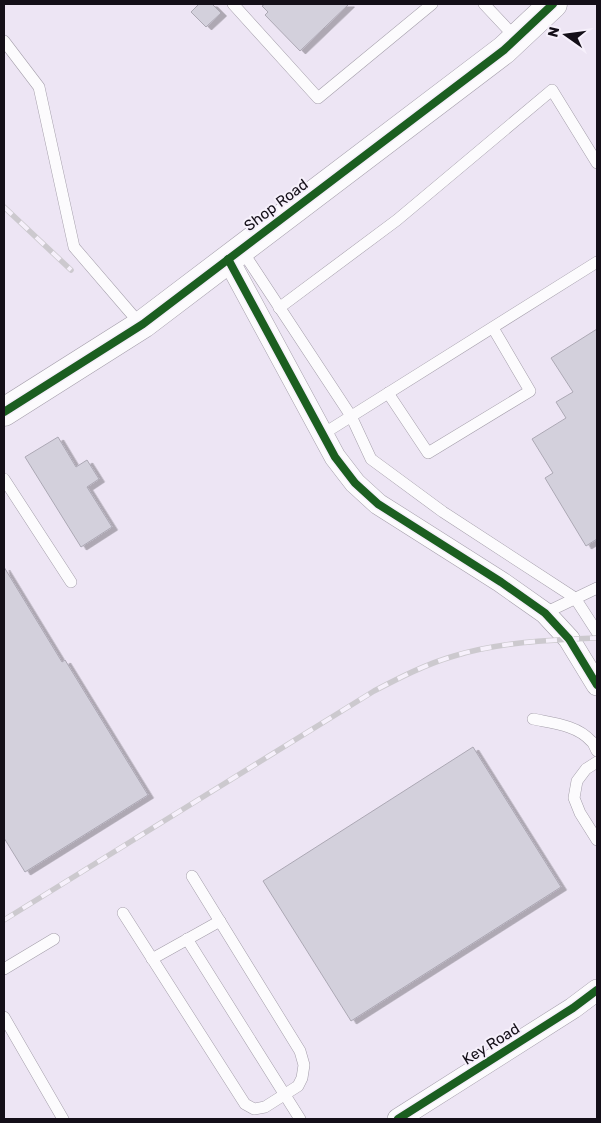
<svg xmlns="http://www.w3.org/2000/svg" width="601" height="1123" viewBox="0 0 601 1123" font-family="Rubik,sans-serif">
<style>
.building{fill:#d3d0dc;stroke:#aca8b4;filter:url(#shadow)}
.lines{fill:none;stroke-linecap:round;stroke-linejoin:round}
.lane-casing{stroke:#a49eaa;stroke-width:12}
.street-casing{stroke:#a49eaa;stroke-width:22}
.secondary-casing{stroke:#a49eaa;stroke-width:29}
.lane{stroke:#fcfbfd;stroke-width:11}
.street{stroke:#fcfbfd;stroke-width:21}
.secondary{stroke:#fcfbfd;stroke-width:28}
.rail-casing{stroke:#ccc9ce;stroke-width:5.5}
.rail{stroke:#f6f0fb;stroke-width:4;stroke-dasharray:11;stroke-linecap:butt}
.cycleway-casing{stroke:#f6f0fb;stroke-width:11}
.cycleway{stroke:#1b5e20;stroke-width:8}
.labels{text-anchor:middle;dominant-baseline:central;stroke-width:4;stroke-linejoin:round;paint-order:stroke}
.street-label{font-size:15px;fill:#140f18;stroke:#f6f0fb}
</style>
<defs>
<filter id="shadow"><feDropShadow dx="5.5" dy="3" stdDeviation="0" flood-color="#0004"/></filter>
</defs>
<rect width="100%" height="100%" fill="#ede5f4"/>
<g class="building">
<path d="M199,4H212L221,13L206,27L191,12Z"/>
<path d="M265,4H349L300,51L265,15L268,12L262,6Z"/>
<path d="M597,329V539L586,546L545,478L553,473L532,439L566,418L556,402L573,392L551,358Z"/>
<path d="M58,437L76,467L87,460L99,479L87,487L112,527L81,547L25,457Z"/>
<path d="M4,567L62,662L65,660L148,795L25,872L4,838Z"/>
<path d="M473,747L561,887L351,1021L263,881Z"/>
</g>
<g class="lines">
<g class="lane-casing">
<g id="lane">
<path d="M233,4L318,98L432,4"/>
<path d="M484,4L516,38"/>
<path d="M4,41L39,87L74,247L141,325"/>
<path d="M241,249L351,416L371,459L443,512L575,598L597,632"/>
<path d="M279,308L397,220L552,90L597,163"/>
<path d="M388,393L428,453L530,391L493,328"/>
<path d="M323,434L597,262"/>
<path d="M4,479L71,582"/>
<path d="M545,613L597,588"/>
<path d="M533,719C552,723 577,725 591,741C594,743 595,748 597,751"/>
<path d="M597,762L586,769L577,781L574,798L580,813L597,840"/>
<path d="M123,913L245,1104L254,1109L265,1107L298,1086L302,1078L304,1065L300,1051L192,876"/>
<path d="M187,939L300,1119"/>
<path d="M152,959L220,921"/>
<path d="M4,969L54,939"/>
<path d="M4,1017L63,1119"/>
</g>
</g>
<g class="street-casing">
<g id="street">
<path d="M228,259L335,457L355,483L378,504L501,582L545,613L569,639L597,685"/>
<path d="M398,1119L573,1008L597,990"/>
</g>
</g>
<g class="secondary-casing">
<path id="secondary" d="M4,412L143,324L504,50L553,4"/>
</g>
<use href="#lane" class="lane"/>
<use href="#street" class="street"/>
<use href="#secondary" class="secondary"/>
<g class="rail-casing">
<g id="rail">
<path d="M4,207L71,270"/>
<path d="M4,920L374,691C399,678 426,664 454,656C500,642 550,640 597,638"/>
</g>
</g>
<use href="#rail" class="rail"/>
<g class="cycleway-casing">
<g id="cycleway">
<path d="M228,259L335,457L355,483L378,504L501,582L545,613L569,639L597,685"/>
<path d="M4,412L143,324L504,50L553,4"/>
<path d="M398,1119L573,1008L597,990"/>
</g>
</g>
<use href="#cycleway" class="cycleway"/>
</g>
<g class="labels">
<g class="street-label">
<text transform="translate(276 205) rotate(-37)">Shop Road</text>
<text transform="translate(491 1044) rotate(-32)">Key Road</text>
</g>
</g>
<rect width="601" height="1123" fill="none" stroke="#140f18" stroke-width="10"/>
<g transform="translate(566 35) rotate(284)" stroke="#f6f0fb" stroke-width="4" paint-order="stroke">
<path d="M0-4L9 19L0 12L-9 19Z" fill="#140f18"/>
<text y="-8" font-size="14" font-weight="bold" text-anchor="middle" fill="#140f18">N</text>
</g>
</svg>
